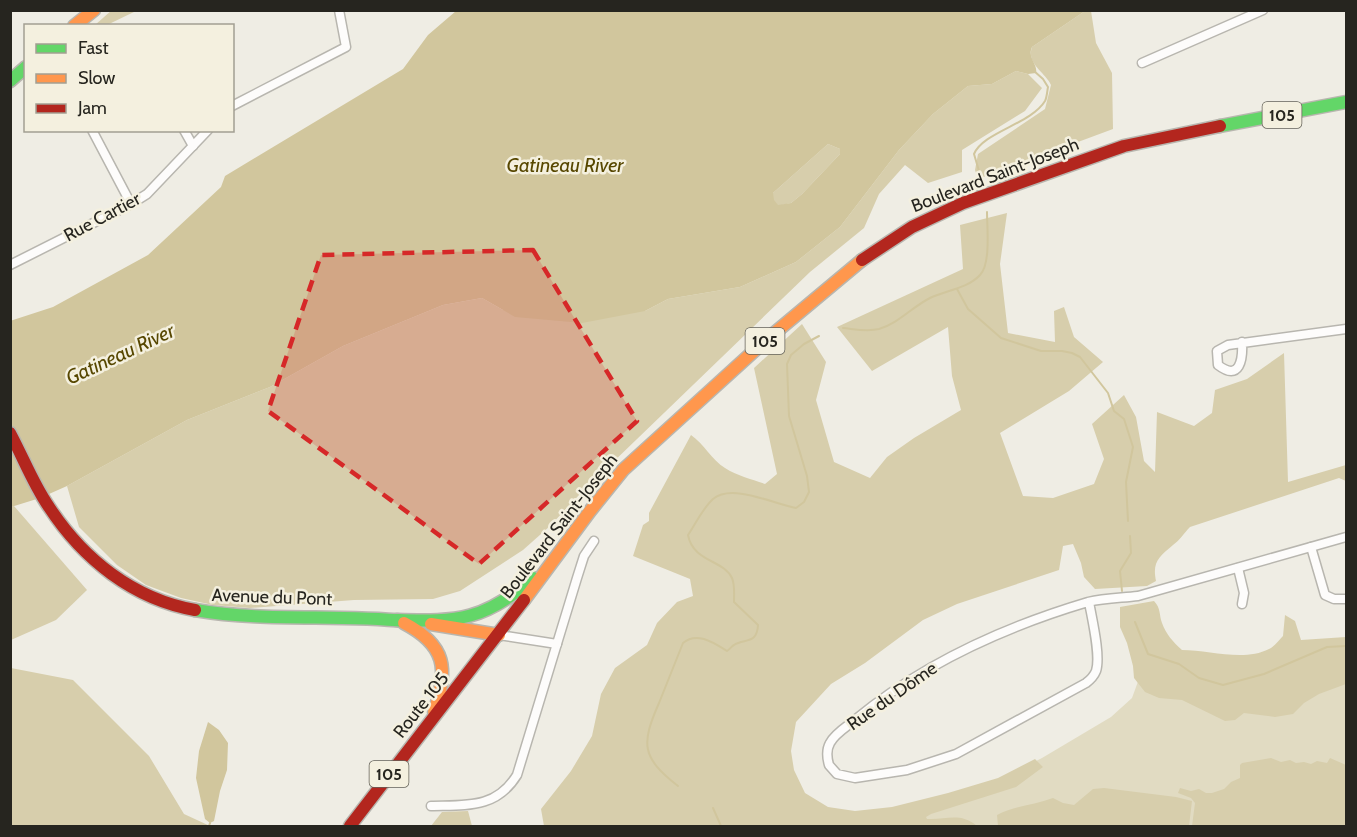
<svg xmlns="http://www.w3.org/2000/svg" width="1357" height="837" viewBox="0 0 1357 837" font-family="Cabin,sans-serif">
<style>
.green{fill:#e1dbc2}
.forest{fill:#d7ceac}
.water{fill:#d1c69d;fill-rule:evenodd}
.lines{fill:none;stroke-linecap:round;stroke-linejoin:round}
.stream{stroke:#d1c69d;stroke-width:2}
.street-casing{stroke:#b8b6af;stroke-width:11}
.fast-casing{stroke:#b8b6af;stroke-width:15}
.slow-casing{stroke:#b8b6af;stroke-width:15}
.jam-casing{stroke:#b8b6af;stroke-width:15}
.street{stroke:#fdfcfb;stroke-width:8}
.fast{stroke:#63d668;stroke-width:12}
.slow{stroke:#ff974d;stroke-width:12}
.jam{stroke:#b3261e;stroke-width:12}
.marked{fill:#d62828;fill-opacity:0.2;stroke:#d62828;stroke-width:4.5;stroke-dasharray:12 8;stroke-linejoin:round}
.labels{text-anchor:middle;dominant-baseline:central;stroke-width:5;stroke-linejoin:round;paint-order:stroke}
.shield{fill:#f4f0df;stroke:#646259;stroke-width:1.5}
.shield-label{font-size:16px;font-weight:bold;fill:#26251f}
.street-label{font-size:18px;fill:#26251f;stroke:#f4f0df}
.water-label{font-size:20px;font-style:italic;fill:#574700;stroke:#f4f0df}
</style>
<rect width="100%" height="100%" fill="#efede4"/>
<path class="green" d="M1346,646V826H890L1004,777L1042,758L1111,717L1132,698L1148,654L1179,664Z"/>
<g class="forest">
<path d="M112,10H136V11L107,25H95Z"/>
<path d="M1085,11H1091L1096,43L1112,73L1113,129L978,179L975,170L978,154L1045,109L1051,85C1045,72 1026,64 1032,47Z"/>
<path d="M1016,71L1028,74L1042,88L1025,111L962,150V172L928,183L905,165L879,194L864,228L810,272L580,494L550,526L523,550L460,591L433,599L354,600L250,608L213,605L181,598L146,585L117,565L79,527L67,486L187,420L270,387L343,346L443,305L482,298L503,310L645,311L668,299L740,287L796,262L840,227L899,150L933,114L968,86L992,84Z"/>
<path d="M828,144L840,149V154L802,194L791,203L778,206L773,200V193Z"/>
<path d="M1007,213L1000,264L1008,333L1055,342L1054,311L1064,307L1074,337L1103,362L1069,391L1000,433L1023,496L1053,498L1094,484L1104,459L1092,424L1124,395L1136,417L1144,461L1155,472L1157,412L1194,426L1212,413L1215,390L1247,379L1284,353L1288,482L1346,465V481L1339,478L1190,527C1184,533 1180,540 1173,545C1159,557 1152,562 1156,581L1147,586L1095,589L1084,577L1081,563L1073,544L1063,546L1059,570L957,604L923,620L865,663L831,684L796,722L791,751L794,770L805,793L828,807L855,811L892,807L948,793L998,778L1035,759L1043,767L1016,787L931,814L926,817L927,819C947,820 960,812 977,826H544L541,809L571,771L592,736L601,694L615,668L647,645L657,623L677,602L693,596L690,579L633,556L643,525L649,521V513L691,435C704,444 712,460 725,468C737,476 752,479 765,484L777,474L754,368L802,324L826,362L816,400L834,462L870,478L887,457L914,438L961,410L952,376L948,327L872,371L837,327L963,269L960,225Z"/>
<path d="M14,506L87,590L56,620L11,640L10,507Z"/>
<path d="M1154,601C1161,608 1159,615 1162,623C1166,634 1173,642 1182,650C1209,650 1244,662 1269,649C1274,647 1279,640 1283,636L1285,615L1295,621L1301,640L1346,637V684L1319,694L1304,703L1293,714L1275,717L1244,713L1235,720L1225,721L1182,700L1159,698L1145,692L1134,678L1133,666L1127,643L1120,627V607Z"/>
<path d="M11,668L73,680L149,756L184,814L210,826H11Z"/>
<path d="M1271,758L1281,762L1290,760L1296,763L1304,762L1311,764L1317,761L1327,763L1330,758L1346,765V826H1192L1195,803L1191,798L1178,793L1180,788L1191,791L1199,789L1206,793H1212L1224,789L1231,782L1240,778V765L1242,763Z"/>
<path d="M1104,788L1176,797L1192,801L1189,826H998L997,815C1014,806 1034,805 1053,798L1063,803L1074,805L1093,789Z"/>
<path d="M468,811L472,826H431L442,812Z"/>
</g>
<g class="water">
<path d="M456,11H1085L1032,47C1027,58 1038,64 1036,73L1028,74L1016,71L992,84L968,86L933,114L899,150L840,227L796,262L740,287L668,299L645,311L582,323L515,317L482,298L443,305L343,346L270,387L187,420L67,486L40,498L11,507L10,321L53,307L148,255L221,187L225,176L403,69L428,35ZM828,144L840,149V154L802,194L791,203L778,205L774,200L773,193Z"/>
<path d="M208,722L219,730L228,743L227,770L220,791L214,821L210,823L205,819L196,778L199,751Z"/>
</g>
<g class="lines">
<g class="stream">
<path d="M979,171L974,154C983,132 1031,124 1045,101C1047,97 1047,92 1048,87L1043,79L1034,71"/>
<path d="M957,289L968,309L1001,338L1041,351H1062L1072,353L1080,357L1108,393L1114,411L1124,419L1133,447L1126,482L1128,521"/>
<path d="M843,328C854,329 867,332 879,329C899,323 912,307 930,298C946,290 967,289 980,275C991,264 987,227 987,212"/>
<path d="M1122,591L1120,571L1131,553L1130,536"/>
<path d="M1135,622L1148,654L1179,664L1199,678L1223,685L1264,674L1327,647L1346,646"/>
<path d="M678,786C641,757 641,744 659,703C667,683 675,663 683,643C697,631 714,643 727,651C730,649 732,646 734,645C744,638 757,645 758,625L734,602C734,594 735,585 732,578C724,560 693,562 688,535C696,523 703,508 713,499C732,483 774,504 796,508L804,502L809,492L807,476L789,416L787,364L791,355L804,344L819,336"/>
<path d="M713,808L721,826"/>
<path d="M209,826L210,823"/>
</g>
<g class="street-casing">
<g id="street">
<path d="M1142,63L1263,10"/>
<path d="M232,106L346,47L339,10"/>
<path d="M92,130L131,204"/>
<path d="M184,130L193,146"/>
<path d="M10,265L131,204L147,194L208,130"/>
<path d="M1242,342C1243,359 1240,382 1218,365L1217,351L1228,345L1346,329"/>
<path d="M1311,547L1325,595L1334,599H1346"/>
<path d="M1238,568L1244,593L1242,604"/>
<path d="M1089,602C1092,619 1101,656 1096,671C1094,676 1090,680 1086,683L956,754L907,770L855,778L837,774L829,765C827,758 826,750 830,743C835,733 848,726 856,719C924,663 1004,627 1088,602C1105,598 1121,598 1138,596L1346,537"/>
<path d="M499,635L557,644"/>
<path d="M431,806C466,805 496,809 517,775L577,578L584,556L594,541"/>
</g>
</g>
<g class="fast-casing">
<g id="fast">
<path d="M10,81L26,67"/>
<path d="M1220,126L1346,102"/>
<path d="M195,610C265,622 335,614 405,621"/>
<path d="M397,620C458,622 486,620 533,578"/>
</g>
</g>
<g class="slow-casing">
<g id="slow">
<path d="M74,26L94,10"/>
<path d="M524,600L590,511L623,470L765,341L862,260"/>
<path d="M404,623C446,645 449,669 434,712"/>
<path d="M431,624L499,635"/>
</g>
</g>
<g class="jam-casing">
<g id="jam">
<path d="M862,260L912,227L963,203L1124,146L1220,126"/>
<path d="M10,433C23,457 33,484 49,507C83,559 133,599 195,610"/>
<path d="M350,826L524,600"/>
</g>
</g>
<use href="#street" class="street"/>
<use href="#fast" class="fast"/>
<use href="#slow" class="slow"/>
<use href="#jam" class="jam"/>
</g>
<path class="marked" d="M533,250L637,421L479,564L268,411L321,255Z"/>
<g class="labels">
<g class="shield">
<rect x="1262.5" y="102" width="39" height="26" rx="4.5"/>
<rect x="745.5" y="328" width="39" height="26" rx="4.5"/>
<rect x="369.5" y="761" width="39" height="26" rx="4.5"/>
</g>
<g class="shield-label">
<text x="1282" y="115">105</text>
<text x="765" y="341">105</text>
<text x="389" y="774">105</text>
</g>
<g class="street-label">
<text transform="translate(995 175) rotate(-21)">Boulevard Saint-Joseph</text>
<text transform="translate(102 217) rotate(-28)">Rue Cartier</text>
<text transform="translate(559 526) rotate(-52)">Boulevard Saint-Joseph</text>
<text transform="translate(272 597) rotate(2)">Avenue du Pont</text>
<text transform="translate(892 696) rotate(-35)">Rue du Dôme</text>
<text transform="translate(421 705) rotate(-52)">Route 105</text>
</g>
<g class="water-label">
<text x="565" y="165">Gatineau River</text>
<text transform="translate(120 354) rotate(-25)">Gatineau River</text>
</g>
</g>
<rect width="1357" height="837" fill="none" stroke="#26251f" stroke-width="24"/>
<rect x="24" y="24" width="210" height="108" fill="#f4f0df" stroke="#a29f92" stroke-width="1.5"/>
<rect x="36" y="44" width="30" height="9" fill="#63d668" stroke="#a29f92" stroke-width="1.5"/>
<text x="78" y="54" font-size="18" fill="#26251f">Fast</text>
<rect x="36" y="74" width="30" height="9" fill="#ff974d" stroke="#a29f92" stroke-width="1.5"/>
<text x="78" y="84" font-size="18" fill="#26251f">Slow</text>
<rect x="36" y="104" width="30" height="9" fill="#b3261e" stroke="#a29f92" stroke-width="1.5"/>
<text x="78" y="114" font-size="18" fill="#26251f">Jam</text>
</svg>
